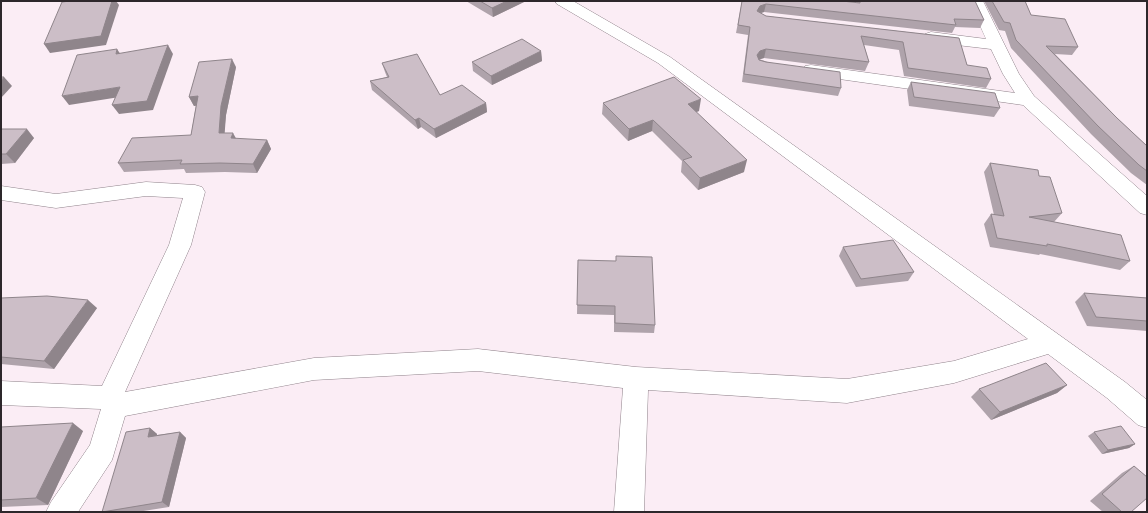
<svg xmlns="http://www.w3.org/2000/svg" width="1148" height="513" viewBox="0 0 1148 513" font-family="'Sofia Sans Condensed',sans-serif">
<style>
.lines{fill:none;stroke-linecap:round;stroke-linejoin:round}
.minor-casing{stroke:#90838b;stroke-width:1}
.minor{fill:#fff;fill-rule:evenodd}
.wall{fill:#afa3ab}
.shaded-wall{fill:#8f858b}
.building{fill:#ccbec7;stroke:#8f858b}
</style>
<rect width="100%" height="100%" fill="#fbedf5"/>
<g class="lines">
<g class="minor-casing">
<g id="minor">
<path d="M555,1H573L670,57L1125,382L1147,400V428L1138,425L1107,398L1048,354L954,383L847,403L648,390L644,512H614L623,388L478,371L314,380L125,416L112,460L78,512H46L51,502L90,445L101,409L1,405V381L102,386L169,245L183,198L146,196L56,208L1,200V186L56,194L146,182L195,185L202,187L205,192L191,245L125,392L314,358L478,349L636,367L847,379L954,361L1028,339L658,63L557,4Z"/>
<path d="M969,1H983L1019,74L1034,96L1147,196V215L1140,213L1023,105L811,75L805,74L803,70L805,66L811,65L1015,93L1003,74L991,49L931,42L925,40L923,37L925,34L931,32L986,39Z"/>
</g>
</g>
<use href="#minor" class="minor"/>
</g>
<g class="wall">
<path d="M466,1H523L524,2L493,17Z"/>
<path d="M742,1L857,3V1H975L984,20L980,28L955,27L952,33L764,12L760,13L766,16L959,38L967,65L991,79L986,88L904,76L899,50L864,45L869,62L865,71L764,58L759,59L841,88L838,96L742,82L748,35L736,33Z"/>
<path d="M984,1H1025L1031,15L1078,47L1072,55L1055,54L1117,118L1147,146V185L1131,173L1091,134L1011,48L1005,31L999,30Z"/>
<path d="M541,51L542,61L492,85L473,71L472,62Z"/>
<path d="M382,63L440,95L486,103L487,112L436,138L421,127L418,129L372,90L370,81L387,77L385,72Z"/>
<path d="M236,67L226,115L224,133L236,139L267,140L271,149L257,173L225,172L186,173L184,169L124,172L118,163L191,135L196,105L194,106L189,97Z"/>
<path d="M911,82L1000,108L994,117L909,106L907,90Z"/>
<path d="M603,103L699,111L696,112L744,172L698,190L681,172L682,161L652,131L628,141L602,114Z"/>
<path d="M1,129L34,138L15,163L1,164Z"/>
<path d="M990,163L1039,176L1062,213L1054,222L1130,261L1120,270L1040,254L1039,255L990,247L984,224L991,214L994,215L984,172Z"/>
<path d="M843,247L914,272L908,281L856,287L839,256Z"/>
<path d="M578,260L655,325L654,333L614,332V315L577,314Z"/>
<path d="M1084,293L1147,298V331L1087,326L1075,302Z"/>
<path d="M1,298L97,308L54,369L1,364Z"/>
<path d="M1067,385L1057,393L991,420L971,397L979,389Z"/>
<path d="M1,427L83,431L48,505L1,507Z"/>
<path d="M150,428L157,434V435L180,432L186,438L169,507L137,512H102Z"/>
<path d="M1094,432L1135,444L1129,448L1102,454L1088,436Z"/>
<path d="M1134,466L1131,512H1103L1090,501L1122,473Z"/>
</g>
<g class="shaded-wall">
<path d="M112,1H116L119,5L106,45L50,53L44,44Z"/>
<path d="M507,1H523L524,2L493,17L492,8Z"/>
<path d="M766,4L764,12L758,14L757,11L760,6Z"/>
<path d="M168,45L173,54L153,110L119,114L112,105Z"/>
<path d="M117,49L123,58L116,54Z"/>
<path d="M766,49L764,58L758,60L757,55L760,51Z"/>
<path d="M541,51L542,61L492,85L491,76Z"/>
<path d="M232,59L236,67L226,115L224,142L219,133L221,106Z"/>
<path d="M4,77L12,86L1,98V81Z"/>
<path d="M120,87L126,96L69,105L62,96Z"/>
<path d="M198,96L203,105L194,106L189,97Z"/>
<path d="M701,99L699,111L686,116L688,104Z"/>
<path d="M486,103L487,112L436,138L434,129Z"/>
<path d="M419,118L421,127L418,129L415,120Z"/>
<path d="M653,120L652,131L628,141L629,129Z"/>
<path d="M27,129L34,138L15,163L6,154Z"/>
<path d="M233,133L238,142L231,138Z"/>
<path d="M267,140L271,149L257,173L253,164Z"/>
<path d="M747,160L744,172L698,190L700,178Z"/>
<path d="M88,300L97,308L54,369L44,361Z"/>
<path d="M1067,385L1057,393L991,420L1000,412Z"/>
<path d="M73,423L83,431L48,505L36,498Z"/>
<path d="M150,428L157,434L155,442L148,437Z"/>
<path d="M180,432L186,438L169,507L162,502Z"/>
<path d="M1135,444L1129,448L1102,454L1108,450Z"/>
</g>
<g class="building">
<path d="M70,1H112L101,36L44,44L62,2Z"/>
<path d="M480,1H507L492,8Z"/>
<path d="M742,1H842L860,3V1H975L984,20L954,19L956,25L766,4L760,6L757,11L766,16L959,38L967,65L987,68L991,79L908,68L903,42L861,36L869,62L766,49L760,51L757,55L759,60L766,62L840,72L841,88L744,74L750,27L738,25Z"/>
<path d="M992,1H1025L1031,15L1065,19L1078,47L1046,46L1117,118L1147,146V171L1139,165L1098,126L1016,40L1010,23L1004,22Z"/>
<path d="M522,39L541,51L491,76L472,62Z"/>
<path d="M168,45L147,101L112,105L120,87L62,96L77,55L117,49L116,54Z"/>
<path d="M417,54L440,95L462,85L486,103L434,129L419,118L415,120L370,81L389,77L382,63Z"/>
<path d="M232,59L221,106L219,133H233L231,138L267,140L253,164L220,163L180,164L182,160L118,163L132,138L191,135L198,96L189,97L199,62Z"/>
<path d="M1,77H4L1,81Z"/>
<path d="M674,77L701,99L688,104L747,160L700,178L683,160L692,157L653,120L629,129L603,103Z"/>
<path d="M911,82L995,93L1000,108L914,97Z"/>
<path d="M1,129H27L6,154H1Z"/>
<path d="M990,163L1038,170L1039,176L1050,177L1062,213L1029,217L1121,235L1130,261L1047,244V246L997,238L991,214L1004,216Z"/>
<path d="M893,240L914,272L861,279L843,247Z"/>
<path d="M616,256L652,257L655,325L615,323V306L577,305L578,260L616,261Z"/>
<path d="M1084,293L1147,298V321L1096,317Z"/>
<path d="M47,296L88,300L44,361L1,357V298Z"/>
<path d="M1046,363L1067,385L1000,412L979,389Z"/>
<path d="M73,423L36,498L1,500V427Z"/>
<path d="M1121,426L1135,444L1108,450L1094,432Z"/>
<path d="M150,428L148,437L180,432L162,502L102,512L126,432Z"/>
<path d="M1134,466L1147,477V498L1131,512H1122L1102,494Z"/>
</g>
<rect width="1148" height="513" fill="none" stroke="#2d272b" stroke-width="4"/>
</svg>
